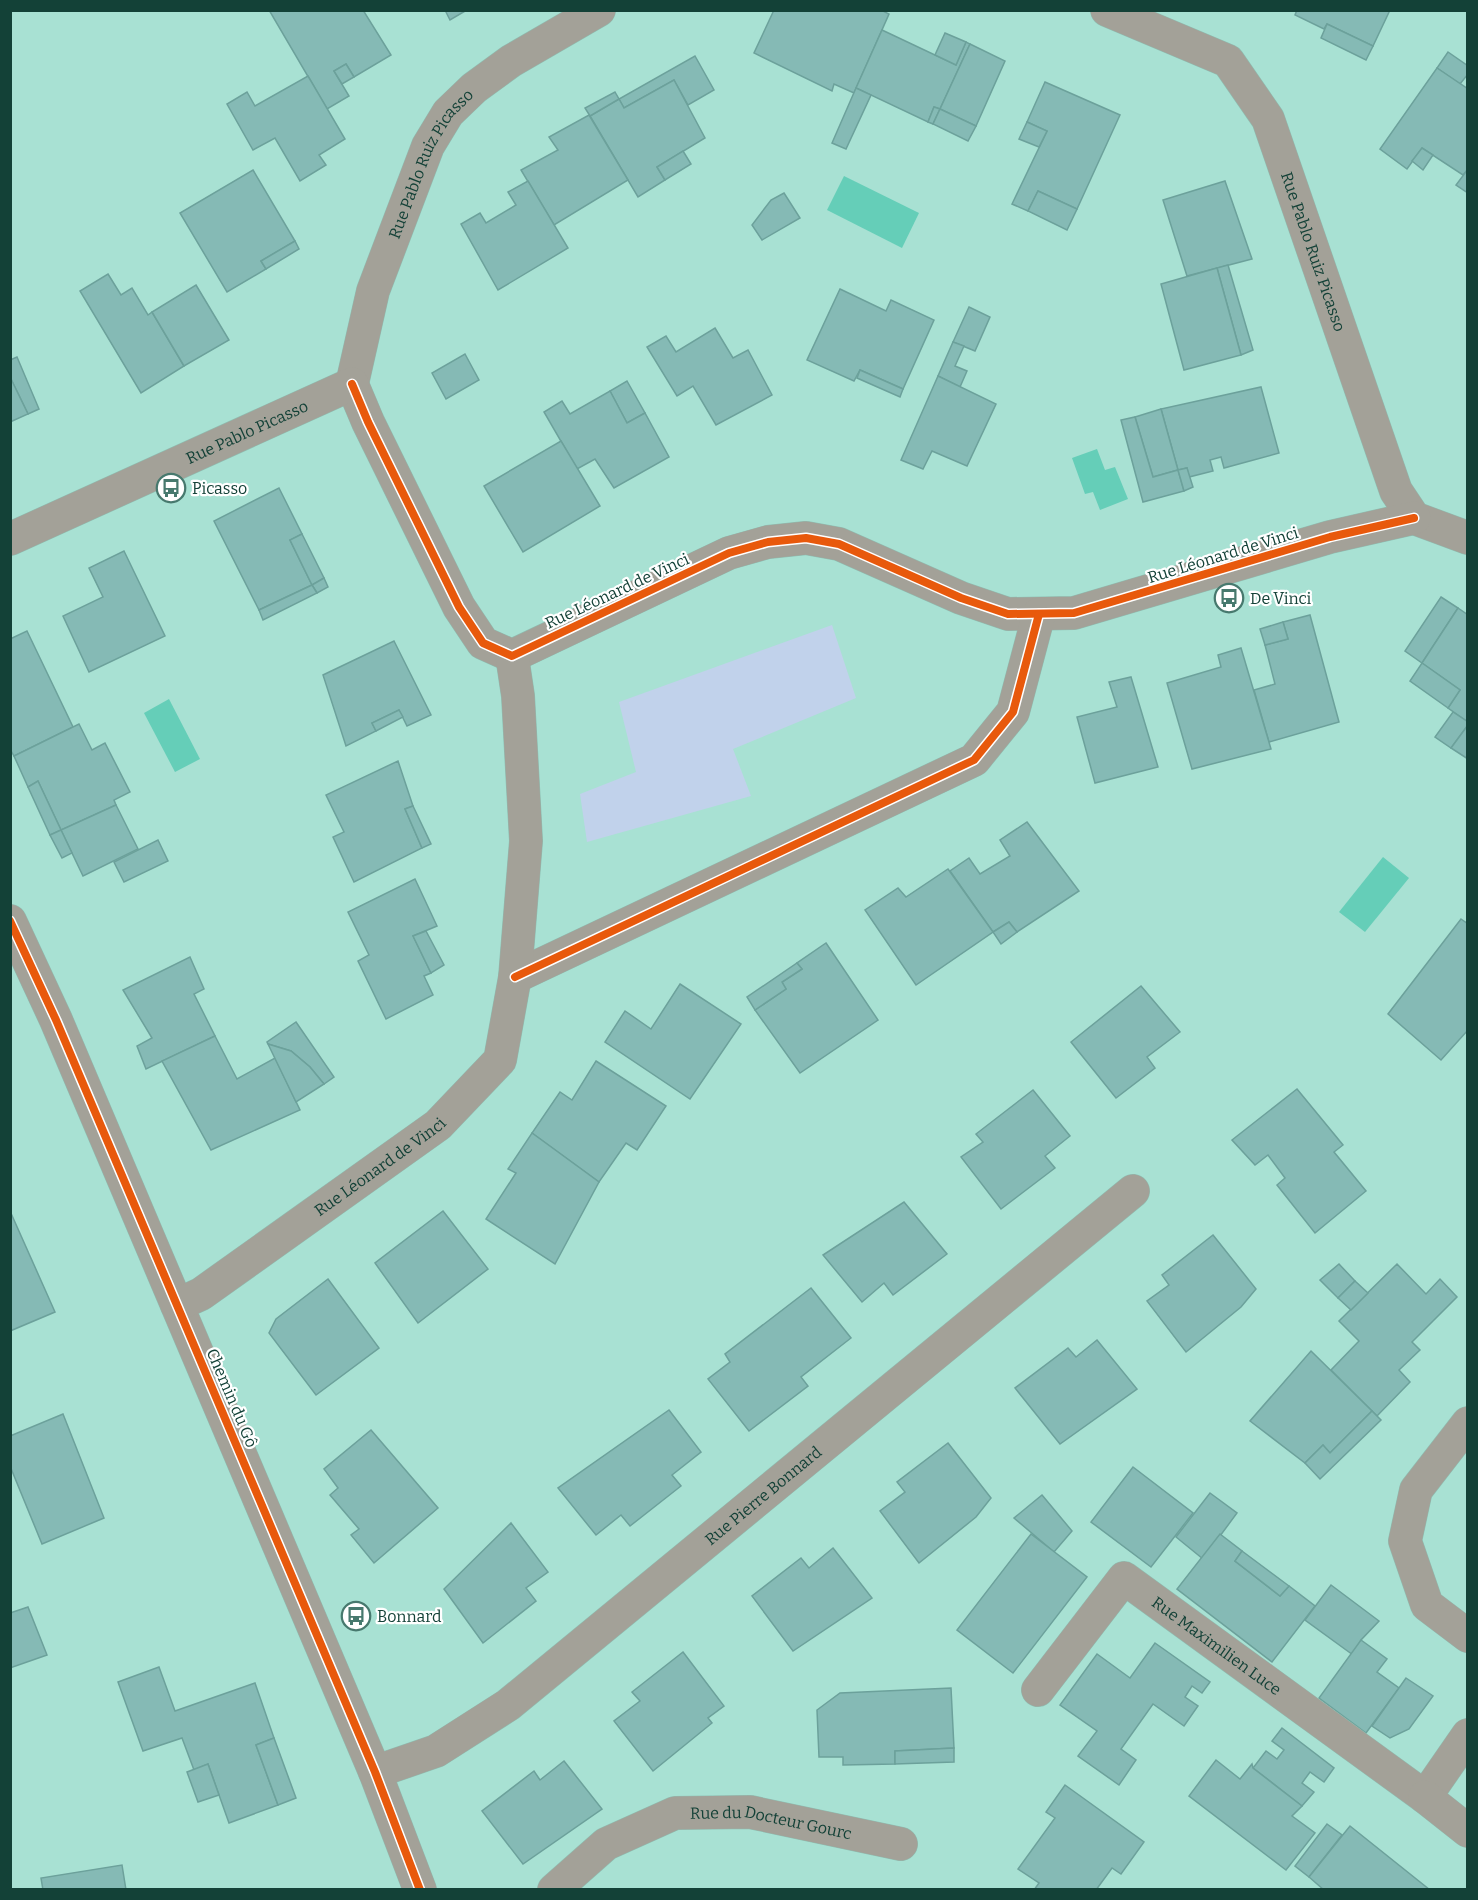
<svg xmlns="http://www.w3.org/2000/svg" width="1478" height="1900" viewBox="0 0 1478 1900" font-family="Bitter,serif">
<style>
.green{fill:#c1d2eb}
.water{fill:#65ceb8}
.building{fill:#85bab5;stroke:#6ca19b;stroke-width:1.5}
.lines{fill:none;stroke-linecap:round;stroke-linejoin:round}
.minor-casing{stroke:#8fbdb1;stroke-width:34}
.minor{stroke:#a3a198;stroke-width:33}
.cycleway-casing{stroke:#fff;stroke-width:11}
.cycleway{stroke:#e8590c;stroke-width:8}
.labels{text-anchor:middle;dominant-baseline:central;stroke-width:4.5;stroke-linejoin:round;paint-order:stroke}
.street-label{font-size:16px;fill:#134137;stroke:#fff}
.poi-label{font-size:16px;fill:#134137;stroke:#fff;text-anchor:start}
</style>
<rect width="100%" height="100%" fill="#a8e1d3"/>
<path class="green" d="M832,625L856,698L733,749L751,796L587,842L580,794L636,772L619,702Z"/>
<g class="water">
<path d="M844,176L919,213L902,248L827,210Z"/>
<path d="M1097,449L1105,470L1115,467L1128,499L1100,510L1093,492L1085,494L1072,458Z"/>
<path d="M169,699L200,759L175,772L144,713Z"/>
<path d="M1383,857L1409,878L1365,932L1339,912Z"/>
</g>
<g class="building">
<path d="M269,10H363L391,55L354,77L346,64L334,71L349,96L327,109Z"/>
<path d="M445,10H467L450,20Z"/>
<path d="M774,10H881L889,14L854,93L834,84L832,91L754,53Z"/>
<path d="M1297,10H1390L1373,46L1327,24L1324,29L1295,15Z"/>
<path d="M1327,24L1373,46L1366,60L1321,38Z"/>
<path d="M882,30L956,65L966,42L970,44L940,109L934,107L928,122L856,88Z"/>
<path d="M945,33L966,42L956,65L935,55Z"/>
<path d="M970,44L1005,61L976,126L940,109Z"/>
<path d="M1448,52L1468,66V74L1460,84L1437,68Z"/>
<path d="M695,56L714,90L688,105L674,80L624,108L619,99Z"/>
<path d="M346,64L354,77L342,84L334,71Z"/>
<path d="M1437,68L1468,89V169L1463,175L1422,148L1407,169L1380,149Z"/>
<path d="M308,76L345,139L319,155L326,165L300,181L275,138L253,150L227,104L247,92L255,106Z"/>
<path d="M674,80L705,138L657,167L665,180L638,197L590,116L619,99L624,108Z"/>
<path d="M1045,82L1120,115L1077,209L1038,191L1028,211L1012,204L1047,131L1027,122Z"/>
<path d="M856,88L871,95L846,149L832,143Z"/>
<path d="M615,92L619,99L590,116L585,108Z"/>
<path d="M934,107L940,109L933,124L928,122Z"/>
<path d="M940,109L976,126L968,141L933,124Z"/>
<path d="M589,115L628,180L554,225L521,170L558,150L549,137Z"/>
<path d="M1027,122L1047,131L1039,147L1019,139Z"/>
<path d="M1422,148L1433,155L1423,170L1412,161Z"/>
<path d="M683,151L691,164L665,180L657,167Z"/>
<path d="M1468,169V193L1456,185Z"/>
<path d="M253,170L295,241L261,261L266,269L227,292L180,213Z"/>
<path d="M528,181L568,248L498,290L461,224L480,213L486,223L516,205L508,192Z"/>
<path d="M1225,181L1252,259L1187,276L1163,200Z"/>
<path d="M1038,191L1077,209L1067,230L1028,211Z"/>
<path d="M784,193L800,218L762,240L752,225L771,200Z"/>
<path d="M295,241L299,249L266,269L261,261Z"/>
<path d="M1228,265L1253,350L1241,355L1217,268Z"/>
<path d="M1217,268L1241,355L1184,370L1161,284Z"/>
<path d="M108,274L121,295L132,288L148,315L152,312L184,366L141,393L80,291Z"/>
<path d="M196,285L229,340L184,366L152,312Z"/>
<path d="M840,289L886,311L891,300L934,320L903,389L860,370L854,381L807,360Z"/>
<path d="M969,307L990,317L975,351L953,342Z"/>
<path d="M715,328L733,358L748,350L772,395L716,425L693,386L677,396L647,347L666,336L676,352Z"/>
<path d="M953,342L964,346L955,366L967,371L960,387L938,376Z"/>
<path d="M465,354L479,380L446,399L432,373Z"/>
<path d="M17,357L39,409L28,414L10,377V360Z"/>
<path d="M860,370L903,389L900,397L857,378Z"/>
<path d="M938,376L996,404L967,466L932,451L923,469L901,460Z"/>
<path d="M10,377L28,414L10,422Z"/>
<path d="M627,381L645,413L627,423L610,391Z"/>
<path d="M1261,387L1279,453L1224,468L1221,457L1210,460L1213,471L1189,477L1187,468L1178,470L1161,409Z"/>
<path d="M610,391L627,423L645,413L669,457L614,488L595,459L577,469L544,412L562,401L570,414Z"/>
<path d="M1161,409L1178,470L1153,477L1135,417Z"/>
<path d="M1135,417L1153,477L1178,470L1184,491L1143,502L1121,420Z"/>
<path d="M561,441L600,506L523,552L484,486Z"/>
<path d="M1187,468L1193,487L1184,491L1178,470Z"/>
<path d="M279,488L302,534L290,540L312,585L259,610L214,521Z"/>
<path d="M302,534L324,578L312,585L290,540Z"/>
<path d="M124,551L165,636L89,672L63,616L103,597L89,568Z"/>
<path d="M324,578L328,587L317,593L312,585Z"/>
<path d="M312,585L317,593L263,620L259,610Z"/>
<path d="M1441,597L1458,608L1422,663L1405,651Z"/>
<path d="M1458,608L1468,615V722L1448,708L1460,690L1422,663Z"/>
<path d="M1310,615L1339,722L1269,742L1254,690L1275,684L1265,645L1288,639L1283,622Z"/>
<path d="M1283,622L1288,639L1265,645L1260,629Z"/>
<path d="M27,631L73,727L14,756L10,749V639Z"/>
<path d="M394,641L431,715L407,726L399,710L372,723L376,731L346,746L323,675Z"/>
<path d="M1241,648L1271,749L1192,769L1167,683L1221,667L1218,655Z"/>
<path d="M1422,663L1460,690L1448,708L1410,681Z"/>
<path d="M1131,677L1158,767L1095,783L1077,717L1117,707L1109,682Z"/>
<path d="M399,710L403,717L376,731L372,723Z"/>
<path d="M1453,712L1468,722V725L1451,748L1435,737Z"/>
<path d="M79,724L92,750L105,743L130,792L114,800L116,805L61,830L38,781L28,787L14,756Z"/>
<path d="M1468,725V759L1451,748Z"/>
<path d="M398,761L413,806L405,809L422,848L354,882L333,837L344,832L326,795Z"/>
<path d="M38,781L61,830L50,835L28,787Z"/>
<path d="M116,805L138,849L83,876L61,830Z"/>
<path d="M413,806L431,844L422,848L405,809Z"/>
<path d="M1027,822L1079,891L1017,932L1009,922L993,932L950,871L969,858L980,874L1010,856L1000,840Z"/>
<path d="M61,830L72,853L62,858L50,835Z"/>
<path d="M158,840L168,861L124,882L114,862Z"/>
<path d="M948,869L993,932L916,985L865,910L898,888L906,897Z"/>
<path d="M415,879L437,926L413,936L431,973L424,976L433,995L386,1019L358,961L369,955L348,912Z"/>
<path d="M1461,919L1468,924V1030L1441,1060L1388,1014Z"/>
<path d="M1009,922L1017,932L1001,944L993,932Z"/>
<path d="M426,931L444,965L431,973L413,936Z"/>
<path d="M826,943L878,1020L800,1073L755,1010L786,989L782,982L802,969L797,963Z"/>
<path d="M190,957L204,989L194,994L215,1036L146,1069L137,1046L152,1038L123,990Z"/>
<path d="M797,963L802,969L782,982L786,989L755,1010L747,997Z"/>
<path d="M680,984L741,1024L690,1099L605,1042L625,1011L651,1029Z"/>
<path d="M1141,986L1180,1032L1147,1057L1155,1068L1116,1098L1071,1042Z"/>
<path d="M296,1022L334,1077L324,1084L310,1067L291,1051L268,1044L267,1042Z"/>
<path d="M215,1036L237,1079L275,1058L300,1110L211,1150L162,1061Z"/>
<path d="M268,1044L291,1051L310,1067L324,1084L296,1102Z"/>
<path d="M596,1061L666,1106L637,1150L626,1143L599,1182L532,1133L560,1092L572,1100Z"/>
<path d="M1297,1089L1343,1145L1334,1152L1366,1191L1315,1233L1277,1185L1285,1178L1268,1155L1255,1165L1232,1140Z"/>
<path d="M1033,1090L1070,1136L1045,1156L1055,1168L1001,1209L961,1157L983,1142L976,1134Z"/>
<path d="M532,1133L599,1182L555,1264L486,1219L516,1173L508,1169Z"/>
<path d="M904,1202L947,1254L893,1295L884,1283L862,1302L823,1255Z"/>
<path d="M10,1211L55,1312L10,1331Z"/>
<path d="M443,1211L488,1269L418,1323L375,1263Z"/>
<path d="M1213,1235L1256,1289L1241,1307L1186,1352L1147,1301L1169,1285L1162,1275Z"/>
<path d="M1339,1264L1355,1281L1338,1298L1320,1280Z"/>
<path d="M1397,1264L1426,1294L1440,1279L1457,1297L1412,1342L1420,1350L1399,1370L1410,1382L1377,1416L1331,1370L1359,1341L1339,1321Z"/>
<path d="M328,1279L379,1348L316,1395L269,1333L276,1319Z"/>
<path d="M1355,1281L1368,1293L1351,1310L1338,1298Z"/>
<path d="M811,1288L851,1338L801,1377L808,1386L749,1431L708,1379L730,1362L725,1354Z"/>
<path d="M1097,1340L1137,1389L1060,1444L1015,1388L1068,1348L1076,1357Z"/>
<path d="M1311,1351L1372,1411L1330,1453L1323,1445L1305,1463L1250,1421Z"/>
<path d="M669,1410L701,1452L672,1475L681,1486L630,1526L621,1515L596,1535L558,1488Z"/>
<path d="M1372,1411L1381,1420L1320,1479L1305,1463L1323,1445L1330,1453Z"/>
<path d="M63,1414L104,1518L42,1544L10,1466V1436Z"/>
<path d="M371,1430L438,1508L374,1563L351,1535L359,1529L330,1495L338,1488L324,1469Z"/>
<path d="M948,1443L991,1498L976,1517L919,1563L880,1511L905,1492L897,1482Z"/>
<path d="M1133,1467L1193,1513L1151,1567L1091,1522Z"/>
<path d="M1210,1493L1237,1513L1203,1559L1176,1537Z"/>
<path d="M1042,1495L1072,1531L1054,1552L1014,1518Z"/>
<path d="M511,1523L548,1572L526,1588L536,1601L483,1643L444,1589Z"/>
<path d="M1031,1534L1087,1577L1013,1673L957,1630Z"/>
<path d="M1220,1534L1242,1551L1235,1561L1280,1596L1289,1586L1315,1606L1272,1662L1177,1589Z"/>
<path d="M833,1548L872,1598L793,1651L752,1596L801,1558L809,1568Z"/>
<path d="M1242,1551L1289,1586L1280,1596L1235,1561Z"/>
<path d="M1331,1585L1379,1621L1361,1640L1353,1655L1305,1620Z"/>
<path d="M28,1607L47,1655L10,1668V1613Z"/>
<path d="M1361,1640L1387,1659L1377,1672L1399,1688L1366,1733L1319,1698Z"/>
<path d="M1155,1643L1210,1682L1202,1693L1192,1686L1185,1697L1198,1706L1184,1726L1153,1704L1121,1749L1136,1760L1119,1785L1078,1756L1097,1731L1060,1705L1097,1654L1130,1678Z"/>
<path d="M683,1652L724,1706L708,1718L712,1723L653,1771L614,1721L640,1701L632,1692Z"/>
<path d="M159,1667L175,1711L255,1683L274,1738L256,1745L278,1805L229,1823L208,1764L194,1770L182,1738L143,1751L118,1682Z"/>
<path d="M1406,1678L1433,1696L1409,1729L1390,1738L1372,1726Z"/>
<path d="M951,1688L954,1748L895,1751V1764L843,1765V1757H819L817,1710L840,1693Z"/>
<path d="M1282,1728L1334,1768L1324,1782L1310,1772L1302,1783L1314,1792L1302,1806L1253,1768L1266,1751L1277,1759L1284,1750L1272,1741Z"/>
<path d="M274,1738L296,1798L278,1805L256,1745Z"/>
<path d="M954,1748V1762L895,1764V1751Z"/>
<path d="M1216,1760L1240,1779L1252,1764L1253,1768L1302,1806L1292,1816L1315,1833L1286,1870L1189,1796Z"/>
<path d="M564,1761L602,1809L523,1864L482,1811L534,1771L540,1780Z"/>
<path d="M208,1764L219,1795L198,1802L187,1772Z"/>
<path d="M1065,1785L1144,1842L1121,1874L1112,1868L1096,1890H1034L1039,1883L1018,1869L1055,1818L1046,1812Z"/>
<path d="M1327,1824L1342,1835L1309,1877L1295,1866Z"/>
<path d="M1350,1826L1430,1890H1324L1309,1877Z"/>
<path d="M122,1865L126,1890H43L41,1878Z"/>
</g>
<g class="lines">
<g class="minor-casing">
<g id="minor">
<path id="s1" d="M1107,10L1228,61L1268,119L1396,491L1414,518L1468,538"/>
<path d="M352,384L368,422L459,607L483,643L512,656L729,553L768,542L806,538L839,544L961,598L1008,614L1074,613L1330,537L1414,518"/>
<path id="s2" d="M352,384L373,291L428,146L448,113L474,88L511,61L599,10"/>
<path id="s3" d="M10,539L352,384"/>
<path d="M10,921L56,1020L375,1772L420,1890"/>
<path d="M515,977L974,760L1013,712L1039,614"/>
<path id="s4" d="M177,1305L201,1294L438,1125L500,1060L515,977L526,841L518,696L512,656"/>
<path d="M1468,1423L1416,1490L1405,1541L1427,1605L1468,1636"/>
<path id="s5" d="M1038,1690L1124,1578L1425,1797L1468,1735"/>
<path id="s6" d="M375,1772L436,1751L508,1705L1133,1191"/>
<path d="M1425,1797L1468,1831"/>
<path id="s7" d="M554,1890L606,1844L675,1813L750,1812L901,1844"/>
</g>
</g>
<use href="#minor" class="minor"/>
<g class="cycleway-casing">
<g id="cycleway">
<path d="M352,384L368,422L459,607L483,643L512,656L729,553L768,542L806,538L839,544L961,598L1008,614L1074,613L1330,537L1414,518"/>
<path d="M10,921L56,1020L375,1772L420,1890"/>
<path d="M515,977L974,760L1013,712L1039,614"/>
</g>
</g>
<use href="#cycleway" class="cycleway"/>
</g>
<defs>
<g id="bus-ring" transform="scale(1.5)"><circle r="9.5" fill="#fff" stroke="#47796e" stroke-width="1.5"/><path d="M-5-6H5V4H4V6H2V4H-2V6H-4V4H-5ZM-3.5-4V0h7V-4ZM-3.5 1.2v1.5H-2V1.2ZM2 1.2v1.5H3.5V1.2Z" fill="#47796e"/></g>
</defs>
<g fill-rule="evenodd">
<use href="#bus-ring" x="171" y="488"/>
<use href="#bus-ring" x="1229" y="598"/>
<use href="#bus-ring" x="356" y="1616"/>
</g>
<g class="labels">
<g class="street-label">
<text stroke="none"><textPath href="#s2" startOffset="236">Rue Pablo Ruiz Picasso</textPath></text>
<text stroke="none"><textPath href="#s1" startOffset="342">Rue Pablo Ruiz Picasso</textPath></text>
<text stroke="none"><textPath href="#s3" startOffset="260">Rue Pablo Picasso</textPath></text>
<text transform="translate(1223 555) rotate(-17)">Rue Léonard de Vinci</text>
<text transform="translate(617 591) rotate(-25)">Rue Léonard de Vinci</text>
<text stroke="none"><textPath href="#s4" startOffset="246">Rue Léonard de Vinci</textPath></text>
<text transform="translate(232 1398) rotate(67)">Chemin du Gô</text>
<text stroke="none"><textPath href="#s6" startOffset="480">Rue Pierre Bonnard</textPath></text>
<text stroke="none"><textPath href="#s5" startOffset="256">Rue Maximilien Luce</textPath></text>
<text stroke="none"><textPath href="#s7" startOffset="242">Rue du Docteur Gourc</textPath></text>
</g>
<g class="poi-label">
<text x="192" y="488">Picasso</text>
<text x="1250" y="598">De Vinci</text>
<text x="377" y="1616">Bonnard</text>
</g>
</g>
<rect width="1478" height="1900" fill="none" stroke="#134137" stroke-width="24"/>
</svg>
